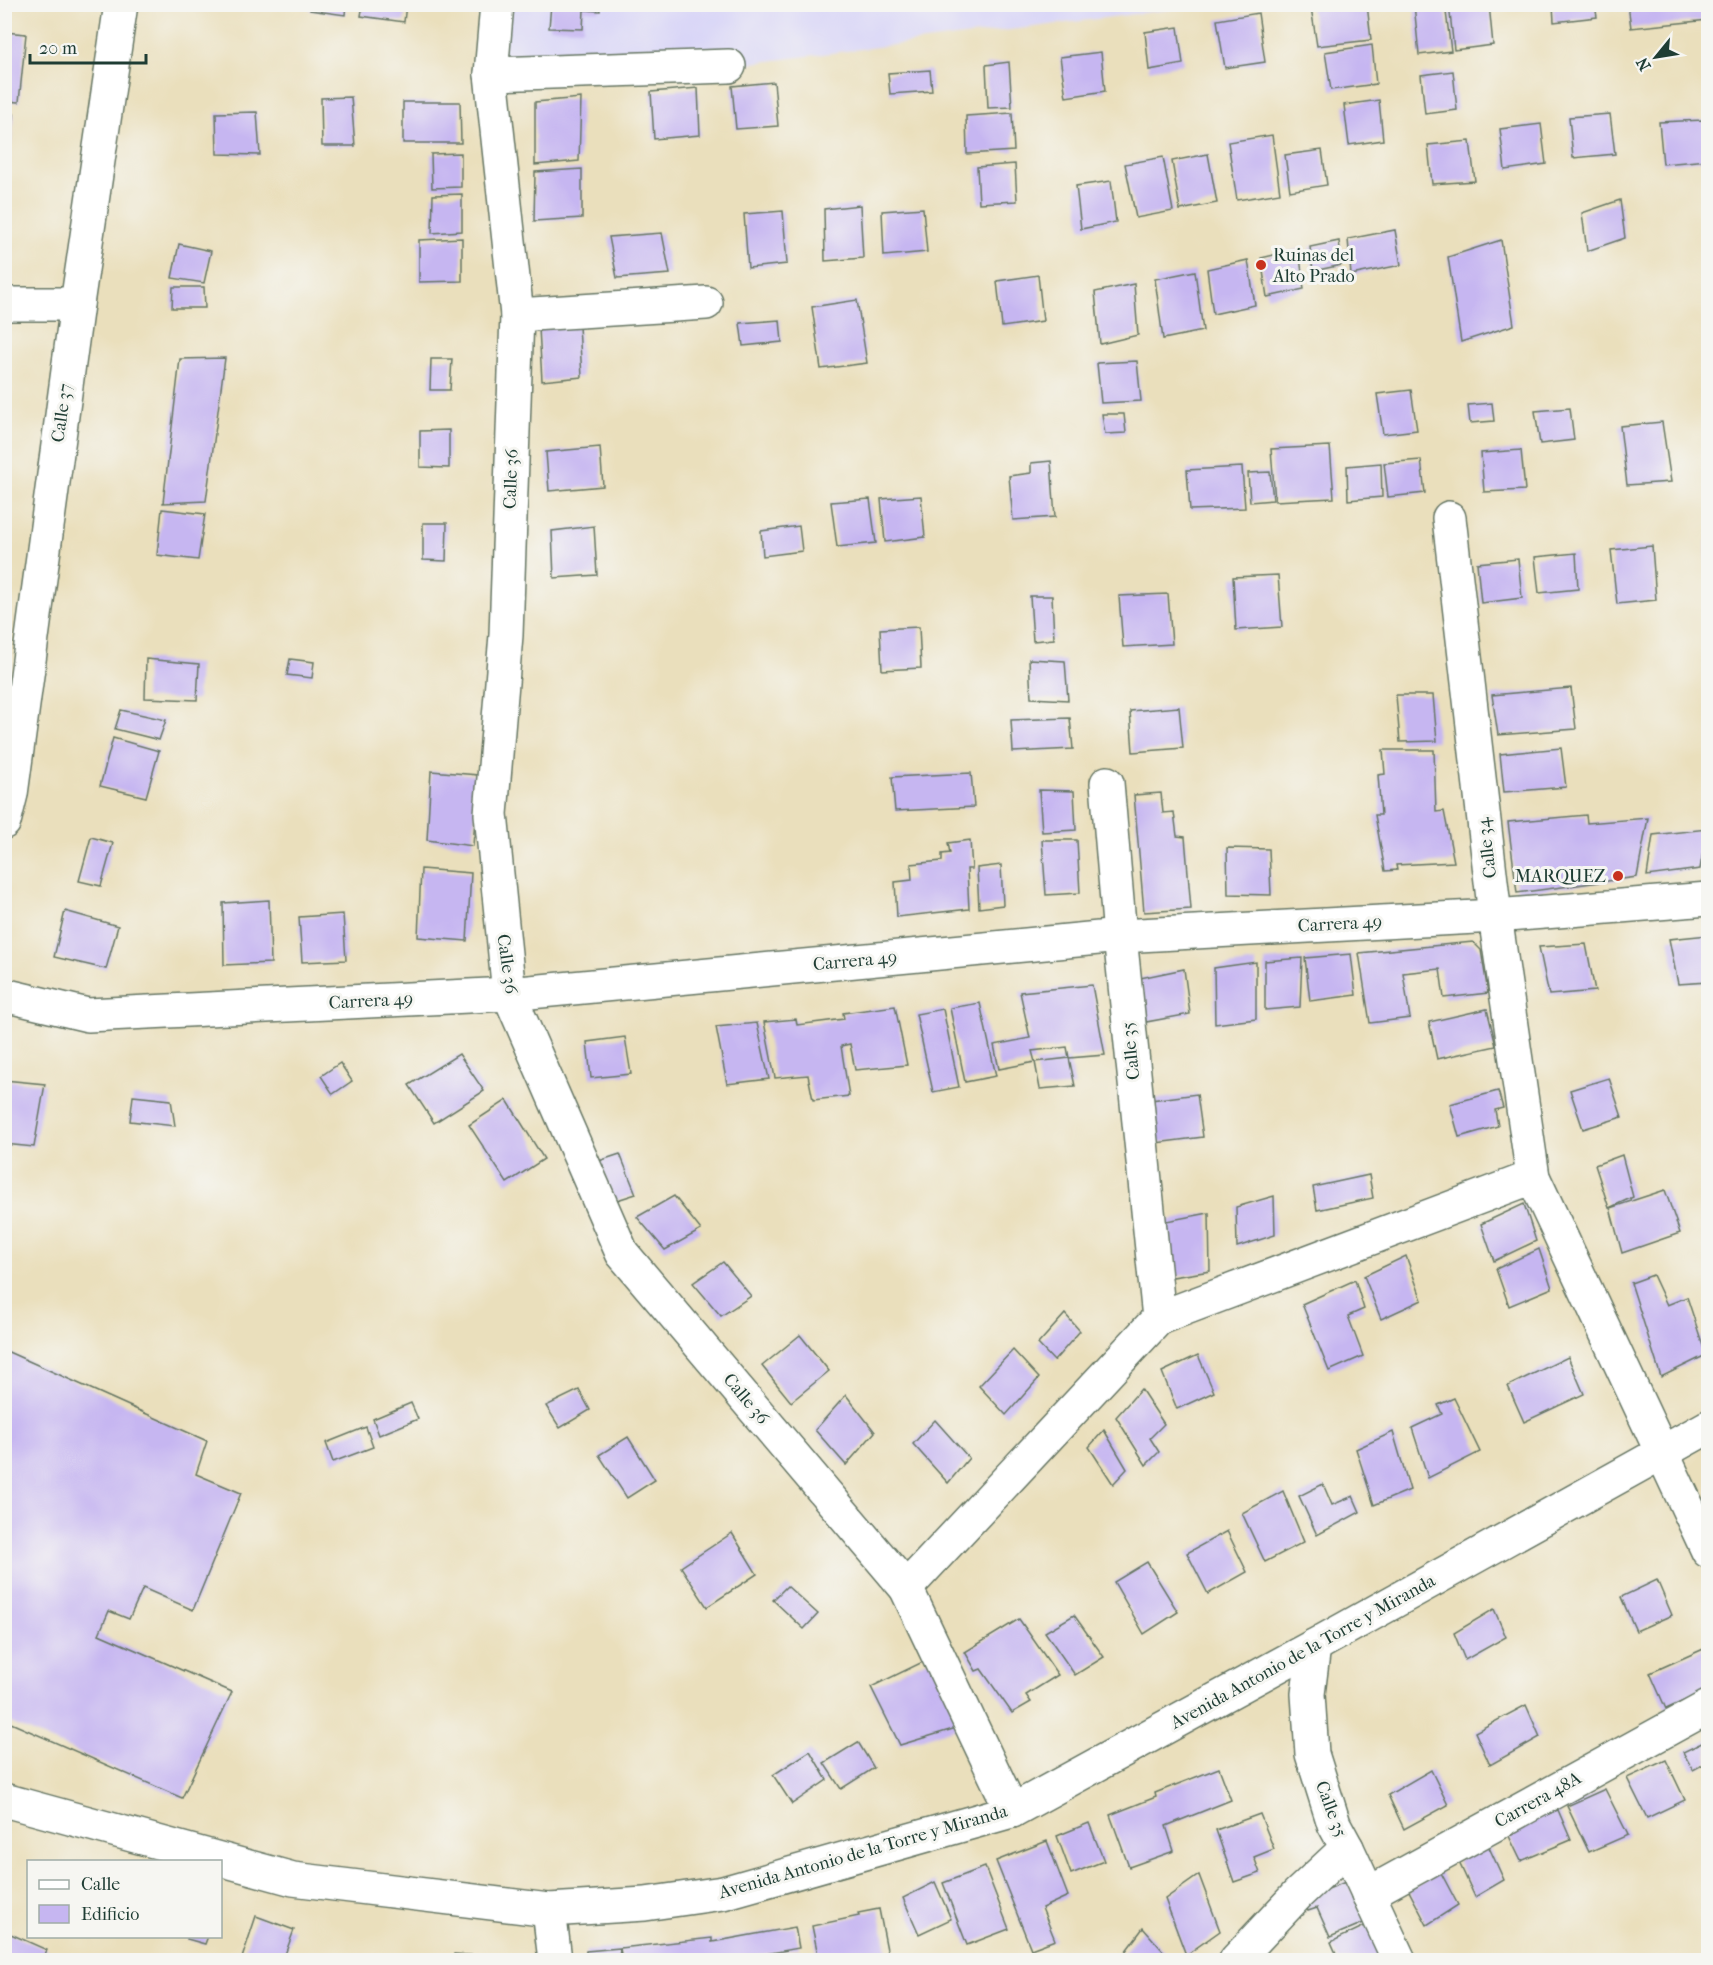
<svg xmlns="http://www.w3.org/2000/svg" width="1713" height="1965" viewBox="0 0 1713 1965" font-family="'IM FELL French Canon',serif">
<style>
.built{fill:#d9d6f7}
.building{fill:#c6b6f1;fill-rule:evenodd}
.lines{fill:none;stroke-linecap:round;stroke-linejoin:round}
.street-casing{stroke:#667664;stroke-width:36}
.secondary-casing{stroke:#667664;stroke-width:36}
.primary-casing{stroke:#667664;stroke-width:36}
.street{stroke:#fff;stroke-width:33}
.secondary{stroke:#fff;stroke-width:33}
.primary{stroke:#fff;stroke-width:33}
.poi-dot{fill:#c8321e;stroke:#f6f6f2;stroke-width:2}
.labels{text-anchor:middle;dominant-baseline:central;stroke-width:6;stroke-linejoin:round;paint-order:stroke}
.poi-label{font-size:18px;fill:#1f3d34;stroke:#f6f6f2;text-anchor:start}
.street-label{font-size:18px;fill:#1f3d34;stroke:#f6f6f2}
</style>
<rect width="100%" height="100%" fill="#f6f6f2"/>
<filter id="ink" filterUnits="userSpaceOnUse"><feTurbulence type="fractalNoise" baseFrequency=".0167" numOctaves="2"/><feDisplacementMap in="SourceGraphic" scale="12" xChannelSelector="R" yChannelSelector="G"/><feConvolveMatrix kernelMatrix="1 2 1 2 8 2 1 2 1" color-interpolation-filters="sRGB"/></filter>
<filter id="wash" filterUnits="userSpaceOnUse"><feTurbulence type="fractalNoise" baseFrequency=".008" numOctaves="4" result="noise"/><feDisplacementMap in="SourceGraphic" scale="24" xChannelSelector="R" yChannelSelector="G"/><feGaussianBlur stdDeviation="1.35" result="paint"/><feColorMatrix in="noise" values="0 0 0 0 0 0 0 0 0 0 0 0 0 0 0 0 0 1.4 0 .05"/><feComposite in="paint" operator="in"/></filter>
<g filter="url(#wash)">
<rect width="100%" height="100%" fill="#eadfbc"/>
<path class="built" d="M497,5H1205L729,66L492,74Z"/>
<g id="blocks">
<g class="building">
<path d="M311,4H346L345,15L310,10Z"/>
<path d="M363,4H406L404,22L361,16Z"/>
<path d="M551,4H600V11L584,10L583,29L549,28Z"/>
<path d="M1330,4H1367L1371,40L1317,46L1311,7Z"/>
<path d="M1414,4H1445L1451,51L1419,55Z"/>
<path d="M1449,4H1489L1493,45L1454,50Z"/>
<path d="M1628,4H1708V20L1631,28Z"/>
<path d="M1553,5H1595L1597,17L1554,22Z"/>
<path d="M1258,13L1265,62L1225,68L1217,20Z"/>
<path d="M1178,27L1183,64L1149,70L1145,32Z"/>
<path d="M4,32L26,34L19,102L4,101Z"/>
<path d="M1372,45L1376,84L1331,90L1325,52Z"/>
<path d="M1101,52L1105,91L1066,97L1060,57Z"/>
<path d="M1009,62L1012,107L988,108L986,65Z"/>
<path d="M930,70L932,91L890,94L888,73Z"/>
<path d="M1453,71L1457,110L1425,114L1421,75Z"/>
<path d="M774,82L778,126L736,129L732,86Z"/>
<path d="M698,88L700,135L654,139L651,92Z"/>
<path d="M351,97L355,146H322L321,98Z"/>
<path d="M581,98L579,161L535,165V102Z"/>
<path d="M1379,100L1383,140L1349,145L1344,105Z"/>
<path d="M403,102H460L461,143H403Z"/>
<path d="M257,112L260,155L217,154L216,113Z"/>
<path d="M4,113L14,114L11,146L4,145Z"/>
<path d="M1012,113L1014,151L967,154L966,116Z"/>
<path d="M1610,114L1615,154L1573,158L1569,117Z"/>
<path d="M1704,120L1708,160L1663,164L1659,122Z"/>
<path d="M1541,124L1546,164L1505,170L1500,129Z"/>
<path d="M1272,135L1280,193L1237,200L1228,142Z"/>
<path d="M1470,141L1475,181L1432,184L1428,145Z"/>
<path d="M1322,150L1327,185L1290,191L1285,155Z"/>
<path d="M461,153V187L432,188L431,154Z"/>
<path d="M1208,154L1217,203L1180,210L1172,161Z"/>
<path d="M1163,157L1173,211L1136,218L1125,164Z"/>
<path d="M1015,164L1017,201L979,203L977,167Z"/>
<path d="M582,169V218L534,221L535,172Z"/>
<path d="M1111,181L1116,222L1081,229L1076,186Z"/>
<path d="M462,194V231L432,233L433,195Z"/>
<path d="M1620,200L1625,238L1587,251L1582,213Z"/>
<path d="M860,205L863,258L825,261L824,209Z"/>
<path d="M923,208L927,252L884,256L882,211Z"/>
<path d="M783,211L787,264L748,268L744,214Z"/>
<path d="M1395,230L1401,265L1351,275L1348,239Z"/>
<path d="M662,233L670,274L617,278L609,237Z"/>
<path d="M462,238V281L419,282V240Z"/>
<path d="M1501,240L1514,325L1461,342L1448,257Z"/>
<path d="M1339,241L1342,265L1313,271L1310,247Z"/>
<path d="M179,244L211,251L204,283L172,278Z"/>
<path d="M1299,249L1304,289L1267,297L1261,258Z"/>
<path d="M1248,260L1255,305L1213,314L1207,269Z"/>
<path d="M1195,271L1203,331L1163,339L1155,279Z"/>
<path d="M1038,275L1043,321L1002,327L997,281Z"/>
<path d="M1134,284L1138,335L1100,344L1095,292Z"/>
<path d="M173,287H204L205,308H172Z"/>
<path d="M857,300L867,363L821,369L812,307Z"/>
<path d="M780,320L782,342L743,346L740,323Z"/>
<path d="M579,326L582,377L542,381L539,328Z"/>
<path d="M225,358L206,501L163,503L180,359Z"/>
<path d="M431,359H452L450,390H430Z"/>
<path d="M1137,361L1141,401L1101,403L1097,363Z"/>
<path d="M1411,390L1417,430L1383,434L1377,394Z"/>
<path d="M1492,403L1494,421L1470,423L1468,405Z"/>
<path d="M1570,408L1574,440L1540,444L1535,411Z"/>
<path d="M1102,414H1124L1126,433L1105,434Z"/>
<path d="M1662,422L1671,482L1627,485L1620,426Z"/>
<path d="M449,430V468L420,467V431Z"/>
<path d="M1330,446L1334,498L1275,501L1271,449Z"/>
<path d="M600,447L603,486L549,491L546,452Z"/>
<path d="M1521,450L1525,490L1484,492L1481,453Z"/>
<path d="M1421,460L1425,493L1388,497L1384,463Z"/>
<path d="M1051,461L1055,517L1013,520L1009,476L1031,473V463Z"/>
<path d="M1381,463L1382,497L1348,500L1347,466Z"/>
<path d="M1242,467L1245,508L1190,510L1187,470Z"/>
<path d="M1270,472L1273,500L1250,502L1248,473Z"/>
<path d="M921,496L925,537L885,542L881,499Z"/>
<path d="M870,499L876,543L837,547L831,502Z"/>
<path d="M162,509L205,514L198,560L157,555Z"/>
<path d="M423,523H447L446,561L423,560Z"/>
<path d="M594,526L597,575L554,578L552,531Z"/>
<path d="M799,526L802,551L763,556L761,531Z"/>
<path d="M1708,540V579H1707L1706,541Z"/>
<path d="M1652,546L1656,600L1617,604L1611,550Z"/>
<path d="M1576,553L1578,589L1539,593L1535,557Z"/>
<path d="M1518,559L1522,598L1481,603L1477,563Z"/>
<path d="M1278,575L1282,627L1236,630L1233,577Z"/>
<path d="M1168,594L1172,644L1123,647L1119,596Z"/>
<path d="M1030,596H1052L1054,639L1033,641Z"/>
<path d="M919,627L921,668L882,670L880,629Z"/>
<path d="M146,659L199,664L197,700L145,698Z"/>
<path d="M290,659L314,662L312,678L287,675Z"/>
<path d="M1029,659L1065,661L1068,700L1031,698Z"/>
<path d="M1571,688L1576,729L1498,735L1492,695Z"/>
<path d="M1396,695H1433L1437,741L1400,742Z"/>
<path d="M1179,707L1183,748L1133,752L1130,711Z"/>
<path d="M121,710L166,720L159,740L115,729Z"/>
<path d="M1070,718L1073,749L1013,752L1011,720Z"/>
<path d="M113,738L159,751L146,797L100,786Z"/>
<path d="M1561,748L1566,787L1504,792L1500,754Z"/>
<path d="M1383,750H1434L1436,812L1444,811L1454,862L1396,865L1397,870L1385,871L1375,815H1381L1378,775L1385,774Z"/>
<path d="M431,771L478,775L473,846L427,840Z"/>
<path d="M971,773L974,807L895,811L892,777Z"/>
<path d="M1039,790L1074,791L1076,830L1042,832Z"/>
<path d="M1161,793L1163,813L1174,812L1177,836L1185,837L1191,909L1144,912L1134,795Z"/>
<path d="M1586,815L1587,823L1648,818L1637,877L1517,893L1508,822Z"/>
<path d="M1707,829L1700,869L1647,876L1653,835Z"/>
<path d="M91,837L113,843L101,886L79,881Z"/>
<path d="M970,840L972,869H967L969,909L897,917L895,882L912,880L911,864L942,861V854L950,853L948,843Z"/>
<path d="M1042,840H1077L1080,893L1046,895Z"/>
<path d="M1227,848L1269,849L1271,895L1228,894Z"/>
<path d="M1001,865L1003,905L979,908L977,868Z"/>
<path d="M421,869L471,873L467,941L418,937Z"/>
<path d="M269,900L271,963L224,965L223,903Z"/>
<path d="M65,911L118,926L106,969L54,957Z"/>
<path d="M343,914L346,960L302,962L299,917Z"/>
<path d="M1708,935V982L1678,984L1669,939Z"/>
<path d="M1473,942L1481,950L1488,993L1444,998L1440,969L1403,973L1410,1018L1370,1023L1359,953Z"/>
<path d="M1586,944L1595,991L1549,995L1539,947Z"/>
<path d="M1351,954L1356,995L1310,1001L1305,958Z"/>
<path d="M1302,958L1300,1007L1265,1010V961Z"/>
<path d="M1256,962V1019L1215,1024L1214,968Z"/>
<path d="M1184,969L1190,1014L1146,1022L1140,978Z"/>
<path d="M1092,985L1105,1055L1069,1058L1075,1086L1040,1089L1035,1062L999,1069L994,1045L1030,1038L1020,992ZM1067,1047L1069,1058L1035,1062L1032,1051Z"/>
<path d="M980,1003L996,1076L965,1082L950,1008Z"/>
<path d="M895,1006L907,1065L855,1070L850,1044L841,1046L849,1096L813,1100L808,1075L775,1078L764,1022L796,1019L797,1025L844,1019L843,1013Z"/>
<path d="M943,1009L959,1087L933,1092L916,1014Z"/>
<path d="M1487,1009L1496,1046L1437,1059L1429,1022Z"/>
<path d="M757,1023L769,1079L727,1084L716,1027Z"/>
<path d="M625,1037L631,1074L591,1078L587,1042Z"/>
<path d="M459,1054L484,1091L434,1123L409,1085Z"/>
<path d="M340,1063L352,1081L333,1094L321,1076Z"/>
<path d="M1609,1078L1622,1117L1583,1129L1570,1090Z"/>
<path d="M4,1080L45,1084L34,1147L4,1144Z"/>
<path d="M1498,1091L1503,1108L1495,1110L1498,1126L1459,1137L1450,1104Z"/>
<path d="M1197,1094L1203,1137L1156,1143L1151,1100Z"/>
<path d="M133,1096L171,1100L175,1126L130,1121Z"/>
<path d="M507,1100L544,1159L507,1183L469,1125Z"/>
<path d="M620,1154L636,1194L614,1201L599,1161Z"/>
<path d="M1622,1155L1633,1197L1609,1208L1595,1165Z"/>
<path d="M1369,1175L1373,1198L1317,1210L1313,1187Z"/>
<path d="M1665,1190L1680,1233L1622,1253L1610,1208Z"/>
<path d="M674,1196L701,1230L665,1250L637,1217Z"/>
<path d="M1274,1196L1275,1235L1237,1247L1236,1207Z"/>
<path d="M1524,1204L1536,1241L1494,1261L1481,1224Z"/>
<path d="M1209,1213L1210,1271L1166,1278V1221Z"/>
<path d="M1539,1249L1552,1288L1509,1306L1496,1269Z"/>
<path d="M1406,1256L1422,1300L1381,1319L1364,1276Z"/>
<path d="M723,1262L751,1296L721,1316L693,1283Z"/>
<path d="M1653,1275L1667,1305L1687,1297L1706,1355L1661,1377L1631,1283Z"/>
<path d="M1355,1280L1364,1309L1348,1316L1363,1356L1329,1371L1302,1304Z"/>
<path d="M1065,1314L1080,1331L1054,1361L1038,1344Z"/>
<path d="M800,1335L829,1371L791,1402L762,1366Z"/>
<path d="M4,1350L207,1441L196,1474L241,1493L193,1610L143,1588L129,1619L109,1611L99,1634L232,1692L182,1798L4,1720Z"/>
<path d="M1013,1350L1039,1378L1006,1415L979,1386Z"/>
<path d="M1198,1355L1214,1392L1177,1409L1162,1372Z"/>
<path d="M1568,1357L1584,1394L1524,1422L1508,1386Z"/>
<path d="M1141,1389L1164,1424L1150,1438L1159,1452L1146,1465L1116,1417Z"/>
<path d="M579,1390L590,1410L560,1428L546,1406Z"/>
<path d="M846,1395L875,1432L846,1465L815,1430Z"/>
<path d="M1454,1398L1480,1452L1428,1478L1412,1428L1442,1414L1438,1405Z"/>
<path d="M411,1403L418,1419L379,1435L373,1419Z"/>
<path d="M935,1420L969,1458L948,1483L913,1444Z"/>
<path d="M366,1427L373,1447L333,1462L326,1443Z"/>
<path d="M1104,1430L1127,1469L1113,1484L1089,1447Z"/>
<path d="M1393,1432L1410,1490L1374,1505L1356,1449Z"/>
<path d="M628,1437L655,1480L627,1498L599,1455Z"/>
<path d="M1323,1484L1332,1505L1353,1496L1360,1512L1317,1535L1299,1496Z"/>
<path d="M1283,1491L1304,1542L1265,1562L1242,1513Z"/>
<path d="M1227,1531L1247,1572L1208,1594L1187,1553Z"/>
<path d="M732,1533L757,1574L707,1607L681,1567Z"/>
<path d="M1147,1562L1178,1612L1144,1634L1114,1582Z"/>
<path d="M1657,1580L1672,1615L1636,1631L1621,1597Z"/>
<path d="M787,1586L818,1614L804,1629L773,1600Z"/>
<path d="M1494,1609L1506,1637L1465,1660L1454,1633Z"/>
<path d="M1074,1615L1104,1657L1075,1675L1045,1632Z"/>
<path d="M1019,1619L1058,1675L1026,1695L1031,1702L1012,1713L981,1669L976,1671L965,1652Z"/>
<path d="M1708,1647V1690L1666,1709L1650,1673Z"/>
<path d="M935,1656L963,1726L900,1745L871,1687Z"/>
<path d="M1526,1705L1540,1737L1490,1765L1475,1732Z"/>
<path d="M1708,1740V1762L1693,1770L1683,1752Z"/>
<path d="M858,1742L874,1768L841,1789L824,1763Z"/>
<path d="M810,1751L827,1780L792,1804L773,1775Z"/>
<path d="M1666,1760L1685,1800L1647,1818L1627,1778Z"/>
<path d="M1219,1768L1231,1800L1166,1826L1174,1851L1129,1867L1110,1815L1156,1797L1155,1793Z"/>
<path d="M1431,1770L1448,1805L1404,1829L1388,1795Z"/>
<path d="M1605,1789L1628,1835L1589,1852L1567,1806Z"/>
<path d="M1558,1810L1571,1840L1521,1861L1506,1830Z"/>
<path d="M1260,1814L1274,1849L1254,1857L1260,1873L1234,1882L1216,1830Z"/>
<path d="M1089,1823L1104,1861L1071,1874L1057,1836Z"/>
<path d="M1047,1841L1068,1896L1042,1908L1055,1940L1031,1949L996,1861Z"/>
<path d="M1487,1843L1504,1880L1475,1897L1458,1860Z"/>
<path d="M985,1867L1009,1929L967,1945L943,1883Z"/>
<path d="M1440,1871L1458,1905L1427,1925L1409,1891Z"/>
<path d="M1199,1875L1220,1931L1186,1955L1165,1899Z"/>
<path d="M1348,1881L1368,1921L1330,1937L1317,1908L1308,1911L1303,1899Z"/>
<path d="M935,1882L951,1919L919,1934L903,1898Z"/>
<path d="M879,1909L889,1960H819L812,1926L859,1916L858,1913Z"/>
<path d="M256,1916L294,1930L283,1960H249L242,1958Z"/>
<path d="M1371,1923L1389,1960H1339L1331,1942Z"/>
<path d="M795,1927L799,1948L749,1957L750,1960H622L620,1948L619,1960H585L586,1951L620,1948L712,1938V1942Z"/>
<path d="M1143,1928L1171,1960H1119Z"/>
<path d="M4,1931L47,1950L42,1960H4Z"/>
<path d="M188,1936H208L205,1944L187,1939Z"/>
<path d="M454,1954L497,1957V1960H453Z"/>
</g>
</g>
</g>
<g filter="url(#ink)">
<use href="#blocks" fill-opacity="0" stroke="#667664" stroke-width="1.5"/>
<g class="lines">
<g class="street-casing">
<g id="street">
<path d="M497,4L491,74L517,315L506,635L491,814L509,994L622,1253L906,1588L1012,1811"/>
<path d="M491,74L729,66"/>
<path d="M4,304H77"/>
<path d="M517,315L706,303"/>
<path d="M1449,518L1495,916L1533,1177L1708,1551"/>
<path d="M1107,783L1120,936L1159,1318"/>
<path d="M4,995L88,1015L509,994L1120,936L1495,916L1708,899"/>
<path d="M906,1588L1159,1318L1533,1177"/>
<path d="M1314,1646L1308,1694L1312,1754L1334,1824L1347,1848L1399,1960"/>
<path d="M1368,1894L1708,1707"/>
<path d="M549,1910L555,1960"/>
<path d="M1236,1960L1298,1894L1347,1848"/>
</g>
</g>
<g class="secondary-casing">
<path id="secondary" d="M4,1800L293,1879L549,1910L645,1904L723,1893L1012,1811L1314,1646L1708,1427"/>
</g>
<g class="primary-casing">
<path id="primary" d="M4,822L11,794L77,304L121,4"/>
</g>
<use href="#street" class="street"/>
<use href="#secondary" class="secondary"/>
<use href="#primary" class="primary"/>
</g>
</g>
<g class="poi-dot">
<circle cx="1261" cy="265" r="6"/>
<circle cx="1618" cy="876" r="6"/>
</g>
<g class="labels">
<g class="poi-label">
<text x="1273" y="255">Ruinas del<tspan x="1273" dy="21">Alto Prado</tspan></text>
<text x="1606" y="876" text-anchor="end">MARQUEZ</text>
</g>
<g class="street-label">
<text transform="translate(62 413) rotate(-82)">Calle 37</text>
<text transform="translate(511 479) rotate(-88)">Calle 36</text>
<text transform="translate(1487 848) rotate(-97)">Calle 34</text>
<text transform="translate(1340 924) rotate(-3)">Carrera 49</text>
<text transform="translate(855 961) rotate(-5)">Carrera 49</text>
<text transform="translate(507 964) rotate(82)">Calle 36</text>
<text transform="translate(371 1001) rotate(-3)">Carrera 49</text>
<text transform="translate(1131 1051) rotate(-96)">Calle 35</text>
<text transform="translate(746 1399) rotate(50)">Calle 36</text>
<text transform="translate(1303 1652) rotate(-29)">Avenida Antonio de la Torre y Miranda</text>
<text transform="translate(1538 1800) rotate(-29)">Carrera 48A</text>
<text transform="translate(1331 1809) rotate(69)">Calle 35</text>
<text transform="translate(863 1852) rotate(-16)">Avenida Antonio de la Torre y Miranda</text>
</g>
</g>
<rect width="1713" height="1965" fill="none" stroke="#f6f6f2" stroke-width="24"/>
<rect x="27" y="1860" width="195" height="78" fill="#f6f6f2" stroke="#a0aca6" stroke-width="1.5"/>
<rect x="39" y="1880" width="30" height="9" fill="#ffffff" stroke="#a0aca6" stroke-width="1.5"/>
<text x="81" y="1890" font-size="18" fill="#1f3d34">Calle</text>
<rect x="39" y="1905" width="30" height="18" fill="#c6b6f1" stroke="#a0aca6" stroke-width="1.5"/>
<text x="81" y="1920" font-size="18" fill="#1f3d34">Edificio</text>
<g transform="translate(1656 57) rotate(240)" stroke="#f6f6f2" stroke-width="4.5" paint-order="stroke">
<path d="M0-4.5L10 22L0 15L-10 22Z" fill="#1f3d34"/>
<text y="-9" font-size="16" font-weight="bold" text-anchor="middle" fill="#1f3d34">N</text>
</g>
<path d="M30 54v9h116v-9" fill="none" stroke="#1f3d34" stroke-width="3"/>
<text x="39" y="54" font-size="18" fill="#1f3d34" stroke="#f6f6f2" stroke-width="4.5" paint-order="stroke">20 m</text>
</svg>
